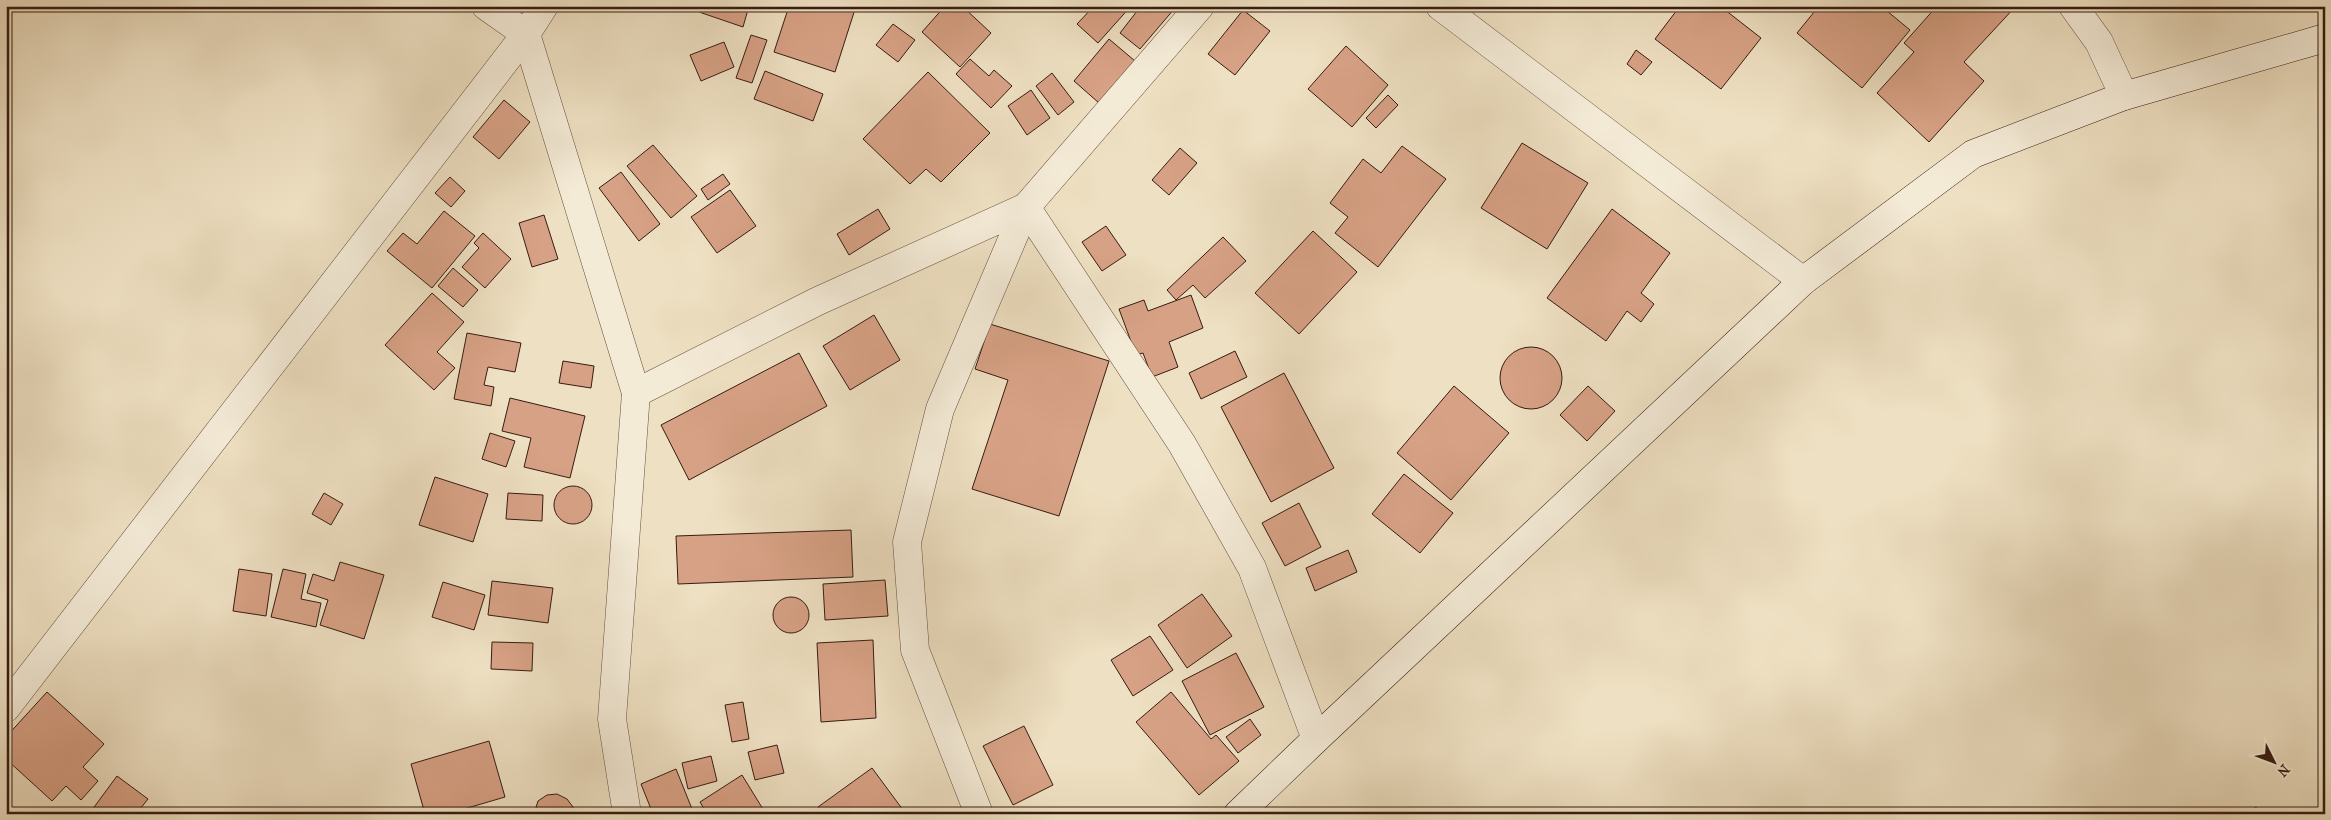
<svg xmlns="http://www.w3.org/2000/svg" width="2331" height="820" viewBox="0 0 2331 820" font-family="'IM FELL French Canon',serif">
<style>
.building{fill:#d7a185;stroke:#371c11}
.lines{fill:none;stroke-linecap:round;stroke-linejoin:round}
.street-casing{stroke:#654d3d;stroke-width:29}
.secondary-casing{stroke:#371c11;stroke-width:29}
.street{stroke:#f4ebd7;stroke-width:28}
.secondary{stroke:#f4ebd7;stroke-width:28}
</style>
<rect width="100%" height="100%" fill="#eee0c2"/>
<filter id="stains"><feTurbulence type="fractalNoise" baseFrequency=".004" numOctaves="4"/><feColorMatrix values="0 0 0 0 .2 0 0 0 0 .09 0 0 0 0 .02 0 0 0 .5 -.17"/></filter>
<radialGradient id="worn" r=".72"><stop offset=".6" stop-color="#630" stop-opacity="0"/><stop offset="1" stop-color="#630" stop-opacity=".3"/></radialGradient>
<g class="building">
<path d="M701,6H749L743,27L699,12Z"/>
<path d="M789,6H856L835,72L774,52Z"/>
<path d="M945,6H962L991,33L960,67L922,32Z"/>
<path d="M1094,6H1131L1098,43L1077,24Z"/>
<path d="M1141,6L1175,8L1140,49L1120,33Z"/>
<path d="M1680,6H1720L1761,38L1721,89L1655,39Z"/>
<path d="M1819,6H1881L1910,30L1862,88L1797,33Z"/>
<path d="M1937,6H2016L1964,62L1984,81L1929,142L1877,93L1914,52L1904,43Z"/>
<path d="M1243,10L1270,31L1235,75L1208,54Z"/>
<path d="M893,24L915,40L898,62L876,45Z"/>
<path d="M751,35L767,40L752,83L736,78Z"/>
<path d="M1109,39L1135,61L1099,103L1074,81Z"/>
<path d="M724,42L734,67L701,81L690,55Z"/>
<path d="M1346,46L1388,85L1352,127L1308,89Z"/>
<path d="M1636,50L1652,62L1641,75L1627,64Z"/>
<path d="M970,59L989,76L994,70L1012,86L991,108L956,74Z"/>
<path d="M765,71L823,94L813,121L754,99Z"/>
<path d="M928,72L990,133L941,182L926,169L910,184L863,139Z"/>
<path d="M1052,73L1074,102L1058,115L1036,86Z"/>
<path d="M1031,90L1050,118L1027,135L1008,106Z"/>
<path d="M1388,95L1398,105L1376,128L1366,118Z"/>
<path d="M504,100L530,122L499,159L473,137Z"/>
<path d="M1522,143L1588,183L1547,249L1481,208Z"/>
<path d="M653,145L697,196L671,218L627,166Z"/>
<path d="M1402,146L1446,179L1378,267L1335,233L1348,217L1330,203L1363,159L1381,173Z"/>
<path d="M1180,148L1197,163L1169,195L1152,180Z"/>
<path d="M621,172L660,224L639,241L599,188Z"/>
<path d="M723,174L730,184L708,200L701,189Z"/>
<path d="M450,177L465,191L451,207L435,193Z"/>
<path d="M730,190L756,226L717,253L691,217Z"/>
<path d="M878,209L890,229L849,255L837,234Z"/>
<path d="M1612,209L1670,253L1641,293L1654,304L1641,322L1627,311L1606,341L1547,298Z"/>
<path d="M444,211L475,236L432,288L387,251L403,233L417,244Z"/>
<path d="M544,215L558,259L532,267L519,223Z"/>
<path d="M1106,226L1126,255L1102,271L1082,242Z"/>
<path d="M1313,231L1357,272L1299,334L1255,293Z"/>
<path d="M483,233L511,259L485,288L462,267L479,248L474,243Z"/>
<path d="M1223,237L1246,261L1205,298L1193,285L1176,300L1167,290Z"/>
<path d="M453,268L478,290L463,307L438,286Z"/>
<path d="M432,293L464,322L437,352L455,368L434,390L385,345Z"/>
<path d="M1191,295L1203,328L1169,342L1178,367L1152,377L1143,353L1136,355L1119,309L1144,300L1148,311Z"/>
<path d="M874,315L900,360L850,390L823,346Z"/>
<path d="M990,324L1109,361L1059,516L972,489L1008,380L975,369Z"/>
<path d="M467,333L521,343L515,372L488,367L484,385L494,387L491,406L454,399Z"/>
<circle cx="1531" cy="378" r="31"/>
<path d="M1235,351L1247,377L1201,399L1189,373Z"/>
<path d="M799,353L827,406L689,480L661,425Z"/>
<path d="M563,361L594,366L591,388L559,383Z"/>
<path d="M1284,373L1334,468L1271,502L1221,407Z"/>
<path d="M1454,386L1509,433L1451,500L1397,453Z"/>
<path d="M1588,386L1615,411L1587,441L1560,415Z"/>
<path d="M510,398L585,416L570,478L524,467L531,438L502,431Z"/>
<path d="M490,433L515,441L506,467L482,459Z"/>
<path d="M1404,474L1453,513L1420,553L1372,514Z"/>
<path d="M435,477L488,494L473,542L419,525Z"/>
<circle cx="573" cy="505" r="19"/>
<path d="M324,493L343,504L331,525L312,514Z"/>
<path d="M508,493L543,495L542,521L506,519Z"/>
<path d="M1299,503L1321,547L1285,566L1262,523Z"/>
<path d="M851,530L853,577L678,584L676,536Z"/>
<path d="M1348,550L1357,572L1315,591L1306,568Z"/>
<path d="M340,562L384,575L364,639L320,625L328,600L307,593L313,574L334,581Z"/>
<path d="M239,569L272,574L266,616L233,611Z"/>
<path d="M283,569L306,574L301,599L321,603L316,627L271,617Z"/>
<path d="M885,580L888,616L825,620L823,584Z"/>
<path d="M492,581L553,588L548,623L488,615Z"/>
<path d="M443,582L485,595L474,630L432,617Z"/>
<path d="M1202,594L1232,636L1187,668L1158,625Z"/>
<circle cx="791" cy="615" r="18"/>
<path d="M1150,636L1173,670L1133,696L1111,660Z"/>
<path d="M873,640L876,718L821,722L817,643Z"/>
<path d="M492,642L533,643L532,671L491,669Z"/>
<path d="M1236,653L1264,707L1210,735L1182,681Z"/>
<path d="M47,692L104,744L83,767L98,781L81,800L66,786L52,801L6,759V737Z"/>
<path d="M1171,692L1211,739L1216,735L1239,761L1199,795L1136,722Z"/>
<path d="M743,702L749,739L732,742L725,705Z"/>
<path d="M1250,719L1261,735L1238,753L1226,737Z"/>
<path d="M1024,726L1053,785L1013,805L983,746Z"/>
<path d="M489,741L505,797L447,814H425L411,764Z"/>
<path d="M777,745L784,773L755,780L748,752Z"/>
<path d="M711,756L717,781L688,789L682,763Z"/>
<path d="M872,768L906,814H823L818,807Z"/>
<path d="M676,769L694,814H653L641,784Z"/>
<path d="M742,775L766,814H707L700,802Z"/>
<path d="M117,776L148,799L136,814H89Z"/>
<path d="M557,794L567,799L573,807V814H534L538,801L547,795Z"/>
<path d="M2256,807L2260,814H2245Z"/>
</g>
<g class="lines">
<g class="street-casing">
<g id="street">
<path d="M486,6L526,34L636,393L612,719L627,814"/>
<path d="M1200,6L1026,207L1182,444L1252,568L1316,739"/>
<path d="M1440,6L1803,281"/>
<path d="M2073,6L2099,42L2124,96"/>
<path d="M636,393L818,301L1026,207L940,409L907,542L915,650L979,814"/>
<path d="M6,708L526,34L544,6"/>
</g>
</g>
<g class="secondary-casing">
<path id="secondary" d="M1238,814L1316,739L1803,281L1973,154L2124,96L2325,38"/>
</g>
<use href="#street" class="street"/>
<use href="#secondary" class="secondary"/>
</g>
<rect width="2331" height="820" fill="none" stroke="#eee0c2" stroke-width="25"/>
<rect x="8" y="8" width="2316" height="805" fill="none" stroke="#371c11" stroke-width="2.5"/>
<rect x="12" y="12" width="2306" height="795" fill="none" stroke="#371c11"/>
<g transform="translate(2274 762) rotate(132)" stroke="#f4ebd7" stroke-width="4" paint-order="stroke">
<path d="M0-4L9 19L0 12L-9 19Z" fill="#371c11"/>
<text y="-8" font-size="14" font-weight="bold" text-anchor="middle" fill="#371c11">N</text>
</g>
<rect width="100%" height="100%" filter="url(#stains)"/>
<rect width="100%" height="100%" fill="url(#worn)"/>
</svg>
